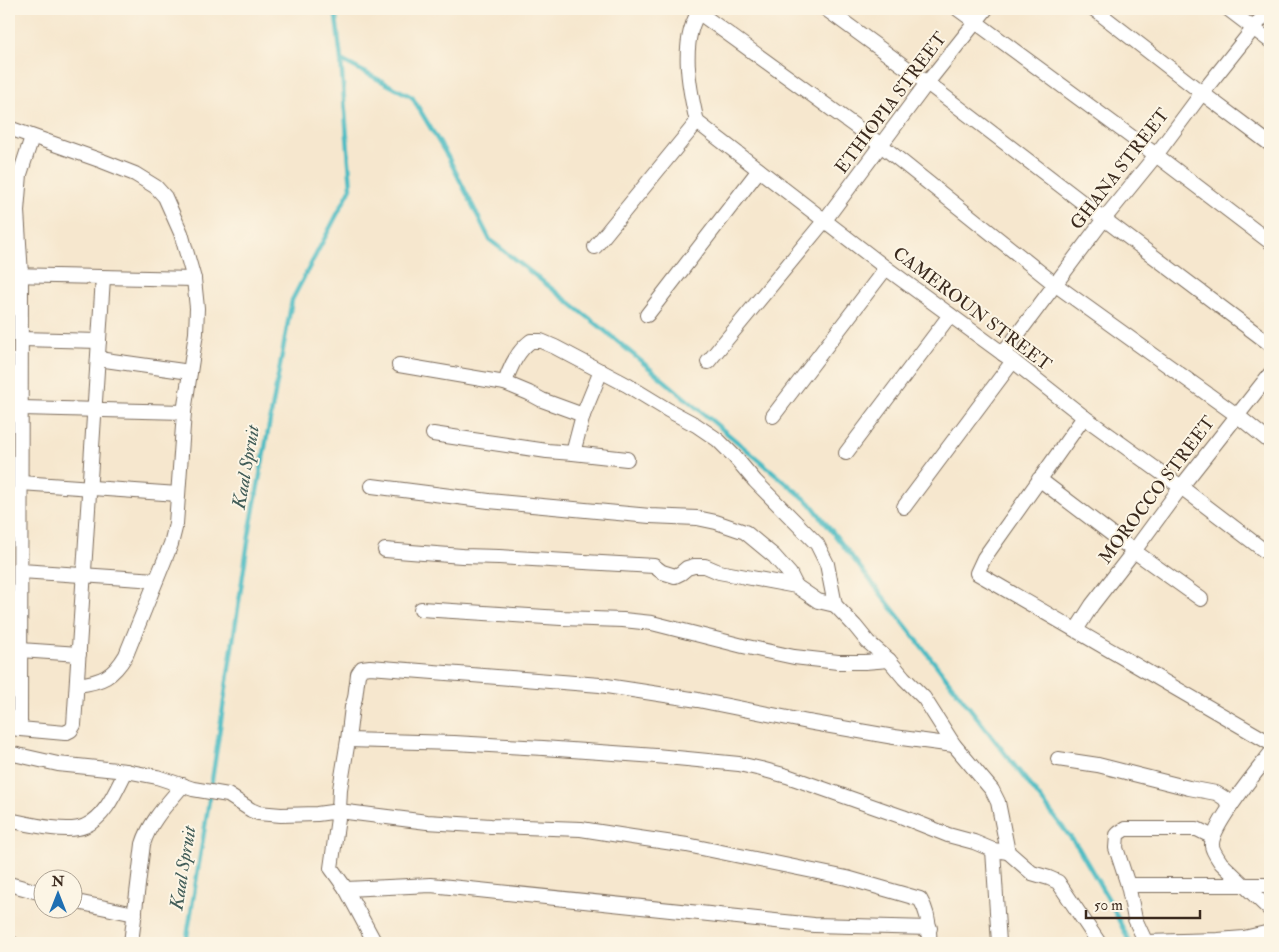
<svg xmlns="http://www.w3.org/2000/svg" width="1279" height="952" viewBox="0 0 1279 952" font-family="'IM FELL Double Pica',serif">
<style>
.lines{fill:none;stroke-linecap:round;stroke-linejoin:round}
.stream{stroke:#4ebcc3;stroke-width:4.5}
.street-casing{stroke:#7c6c5c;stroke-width:16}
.street{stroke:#fff;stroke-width:14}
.labels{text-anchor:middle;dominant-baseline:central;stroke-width:4;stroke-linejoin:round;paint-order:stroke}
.street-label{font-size:18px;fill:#3b2a1e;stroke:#fcf5e5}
.water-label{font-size:19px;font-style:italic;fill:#425d58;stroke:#fcf5e5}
</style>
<rect width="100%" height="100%" fill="#fcf5e5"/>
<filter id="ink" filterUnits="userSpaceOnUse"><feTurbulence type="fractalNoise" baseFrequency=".02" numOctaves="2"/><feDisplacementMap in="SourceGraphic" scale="10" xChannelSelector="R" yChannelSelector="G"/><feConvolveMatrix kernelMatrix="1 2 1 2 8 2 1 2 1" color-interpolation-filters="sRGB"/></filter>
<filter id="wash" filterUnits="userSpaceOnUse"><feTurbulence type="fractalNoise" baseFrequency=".0096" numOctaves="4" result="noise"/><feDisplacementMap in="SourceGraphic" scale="20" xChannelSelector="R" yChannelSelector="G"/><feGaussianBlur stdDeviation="1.12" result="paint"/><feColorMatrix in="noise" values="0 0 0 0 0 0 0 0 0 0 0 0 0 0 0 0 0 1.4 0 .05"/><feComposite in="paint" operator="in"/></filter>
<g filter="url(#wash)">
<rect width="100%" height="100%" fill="#f6e7ce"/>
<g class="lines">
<g class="stream">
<path d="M341,60L412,97L448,157L490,240L598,325L810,503L1078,847L1110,902L1130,943"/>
<path d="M186,943L206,820L249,535L292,300L351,188L341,60L335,9"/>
</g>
</g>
</g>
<g filter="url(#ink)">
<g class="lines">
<g class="street-casing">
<g id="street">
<path d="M694,9L881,145L1056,285L1238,416L1270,442"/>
<path d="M701,9C679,38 689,88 697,122L886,268L1013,361L1084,417L1181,487L1270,555"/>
<path d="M826,9L927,83L1104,219L1270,344"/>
<path d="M958,9L1156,155L1270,242"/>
<path d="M1094,9L1202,93L1270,144"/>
<path d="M1228,9L1270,41"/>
<path d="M9,128L102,161L135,174L156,187L165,197L181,233L194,279L197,308L196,333L184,412L176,524L171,544L126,655C113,677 102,682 77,685"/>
<path d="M595,247L697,122"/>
<path d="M9,275L194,279"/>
<path d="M647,315L759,170"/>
<path d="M21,339L99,341"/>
<path d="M1003,354L1104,219L1156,155L1202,93L1269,9"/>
<path d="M98,359L190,372"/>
<path d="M708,362L825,220L927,83L986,9"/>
<path d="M399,365L505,383C510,367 517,351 531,341H541L555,347L627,385L668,410L696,425L718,440L734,456L755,481L817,544L827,564L835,605L855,626L868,642L889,660L904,678L924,698L954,745L992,790L998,802L1008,852L1032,873L1049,878L1058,882L1099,943"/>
<path d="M505,383L529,393L542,400L583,415L601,371"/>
<path d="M21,408L184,412"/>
<path d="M773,416L886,268"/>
<path d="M1084,417L984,558L977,573L1270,743"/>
<path d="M433,434L547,451L573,453L583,415"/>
<path d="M573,453L627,459"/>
<path d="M846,453L950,315"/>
<path d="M1039,479L1134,551L1201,599"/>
<path d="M21,483L178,494"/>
<path d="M372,486L489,501L650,516L697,518L716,522L745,532L774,556L790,574L796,586"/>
<path d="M904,507L1013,361"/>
<path d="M385,550L462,556L499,557L654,566L662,572L675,576L681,573L687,568L694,566H705L719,572L796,586L818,601L835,605"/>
<path d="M21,571L156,580"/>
<path d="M421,609L561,618L623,620L652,623L743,646L794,657L838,662H865L889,660"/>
<path d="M1076,630L1092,605L1134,551L1181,487L1270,374"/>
<path d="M20,650L79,654"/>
<path d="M9,728L65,733L71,730L74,725L103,278"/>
<path d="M20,729L21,275L17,211L20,174L32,137"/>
<path d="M348,740L454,743L543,748L656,756L739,764L761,769L787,776L903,817L948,835L974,842L993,850L1008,852"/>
<path d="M9,753L58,764L126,771L157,777L193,789L228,795L251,810L258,813L281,815L317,814L339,811L331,868L346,889L375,943"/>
<path d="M1270,754C1258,770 1210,827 1212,846C1213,852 1218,858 1221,863L1270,910"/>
<path d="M1058,759L1098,765L1189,788L1216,793L1224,798L1230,806"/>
<path d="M9,820C28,824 68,834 85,826C106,817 116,790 126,771"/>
<path d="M993,850L999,943"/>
<path d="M9,884L42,893"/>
<path d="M1128,885H1270"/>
<path d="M346,889L431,885L814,925L930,928"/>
<path d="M72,901L135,914"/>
<path d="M1146,942L1218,940L1244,938L1270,932"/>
<path d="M9,943H11"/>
<path d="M131,943L143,844C150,821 168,803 183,785"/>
<path d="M929,943C930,929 928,912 920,899L847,878L687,845L632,837L581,829L491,826L427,822L339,811L340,789L348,740L352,707L355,698L358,674L362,668L370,667L600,685L698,700L808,722L894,737L954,745"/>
<path d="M1146,943L1135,919L1128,885L1116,848L1117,835L1119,833L1125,829H1197L1213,837"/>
</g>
</g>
<use href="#street" class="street"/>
</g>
</g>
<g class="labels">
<g class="street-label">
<text transform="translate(891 103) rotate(-53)">ETHIOPIA STREET</text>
<text transform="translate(1120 169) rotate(-52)">GHANA STREET</text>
<text transform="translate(972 309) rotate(37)">CAMEROUN STREET</text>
<text transform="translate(1157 490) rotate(-53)">MOROCCO STREET</text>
</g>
<g class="water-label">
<text transform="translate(246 467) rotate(-80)">Kaal Spruit</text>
<text transform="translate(183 868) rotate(-81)">Kaal Spruit</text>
</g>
</g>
<rect width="1279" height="952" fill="none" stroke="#fcf5e5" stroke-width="30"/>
<g transform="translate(58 894)"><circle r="24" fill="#fcf5e5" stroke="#afa495"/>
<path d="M0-4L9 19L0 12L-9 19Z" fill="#1f6fb2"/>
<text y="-8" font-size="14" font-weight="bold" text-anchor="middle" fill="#3b2a1e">N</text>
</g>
<path d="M1086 910v8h114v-8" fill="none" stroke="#3b2a1e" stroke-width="2.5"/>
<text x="1094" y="910" font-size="15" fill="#3b2a1e" stroke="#fcf5e5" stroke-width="4" paint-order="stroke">50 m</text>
</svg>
